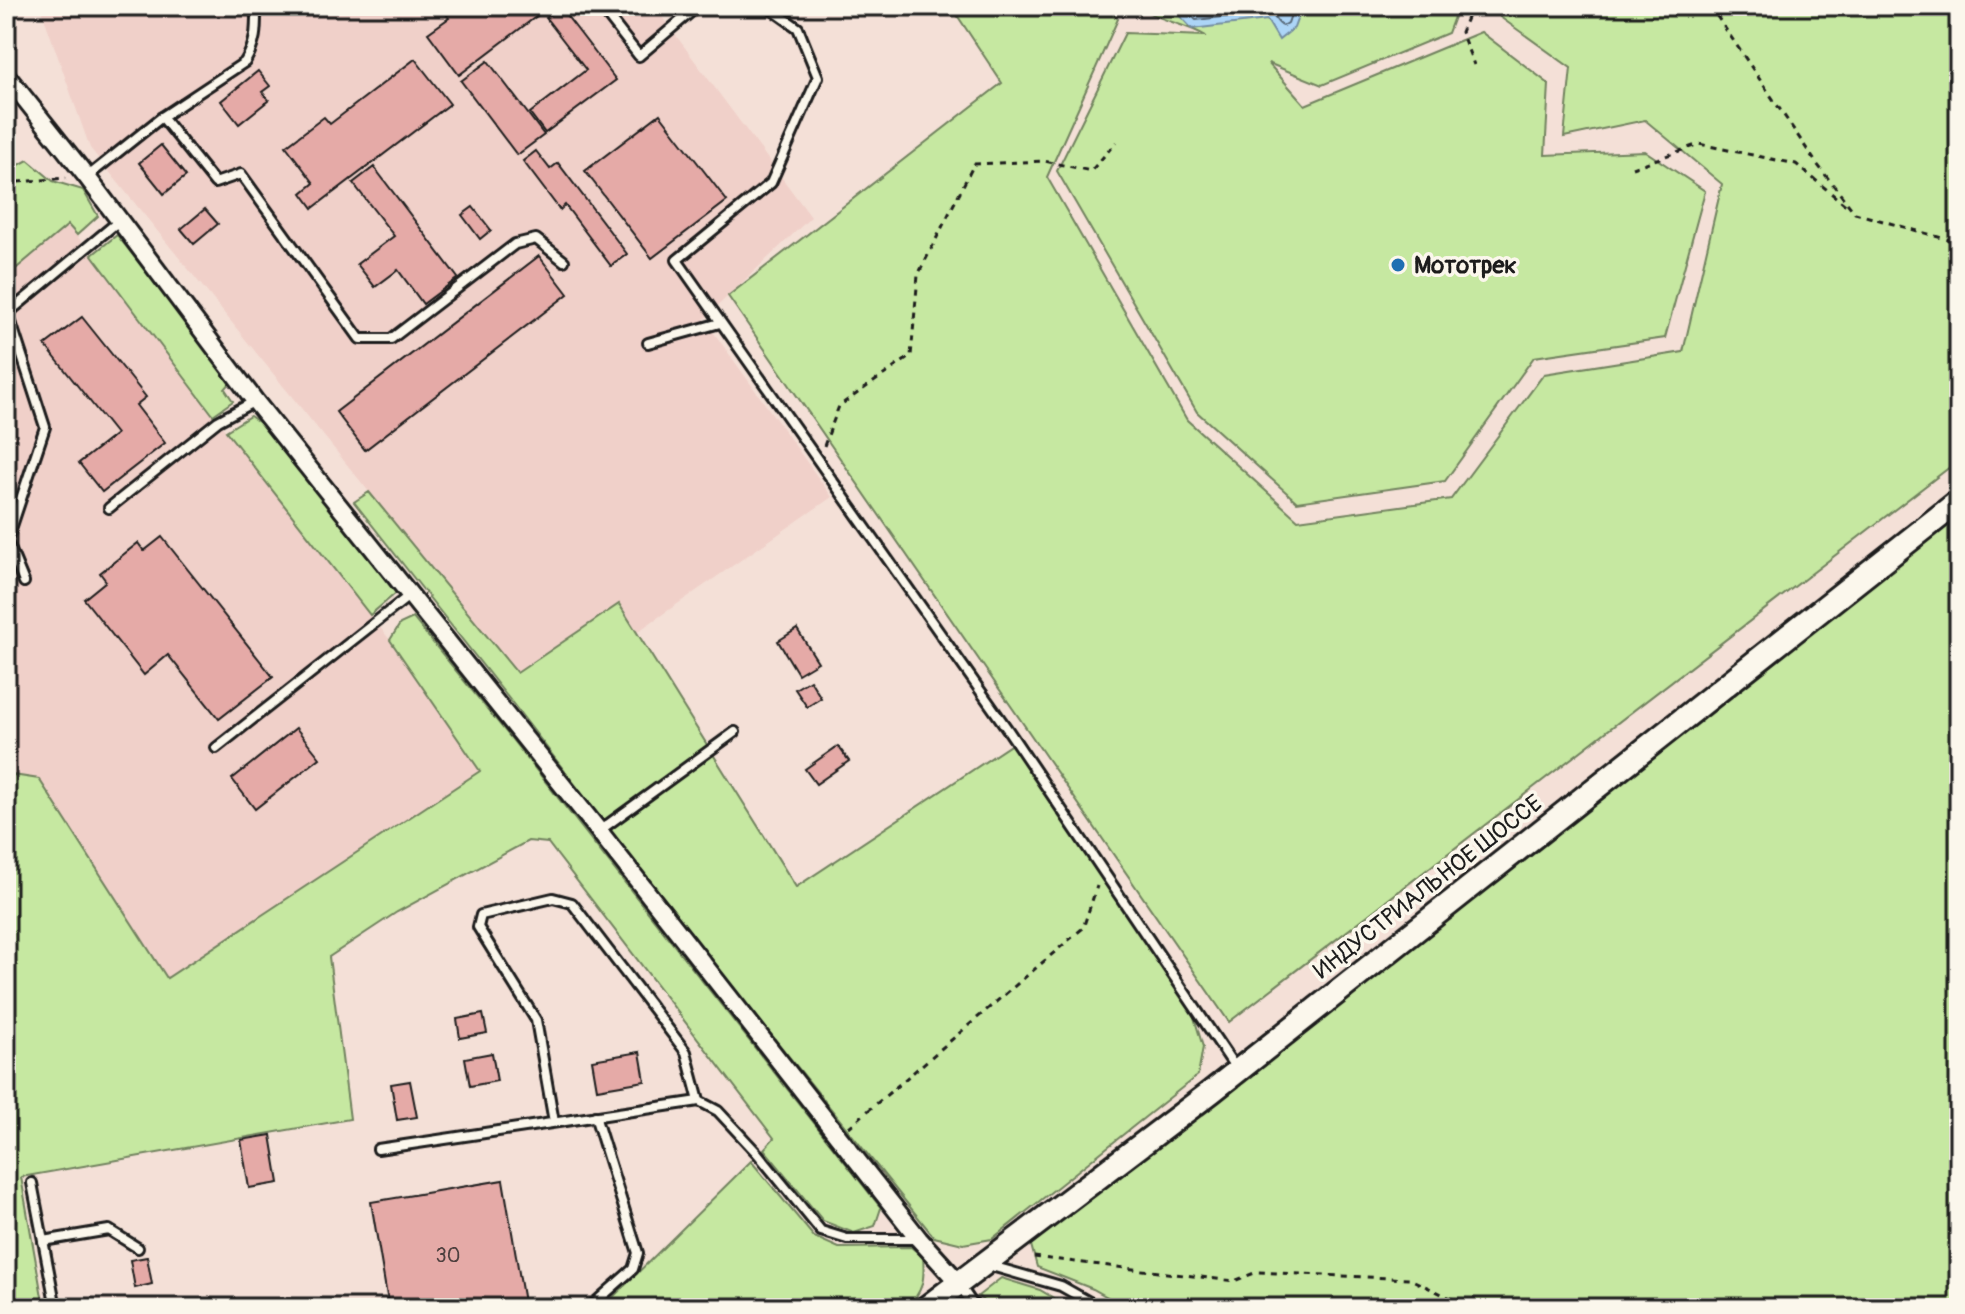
<svg xmlns="http://www.w3.org/2000/svg" width="1965" height="1314" viewBox="0 0 1965 1314" font-family="Pangolin,sans-serif">
<style>
.built{fill:#f0d0c9}
.green{fill:#c6e8a1;stroke:#71825e;stroke-width:2}
.water{fill:#acd5f7;stroke:#728b9f;stroke-width:2}
.lines{fill:none;stroke-linecap:round;stroke-linejoin:round}
.shore{stroke:#566674;stroke-width:2}
.building{fill:#e5aaa7;stroke:#1c1c1c;stroke-width:2}
.lane-casing{stroke:#1c1c1c;stroke-width:14}
.street-casing{stroke:#1c1c1c;stroke-width:22}
.secondary-casing{stroke:#1c1c1c;stroke-width:28}
.path{stroke:#1c1c1c;stroke-width:3;stroke-dasharray:6 6;stroke-linecap:butt}
.lane{stroke:#fbf7ec;stroke-width:8}
.street{stroke:#fbf7ec;stroke-width:16}
.secondary{stroke:#fbf7ec;stroke-width:22}
.poi-dot{fill:#1f6fb2;stroke:#fbf7ec;stroke-width:3}
.labels{text-anchor:middle;dominant-baseline:central;stroke-width:7;stroke-linejoin:round;paint-order:stroke}
.number-label{font-size:20px;fill:#4e403f}
.poi-label{font-size:24px;font-weight:bold;fill:#1c1c1c;stroke:#fbf7ec;text-anchor:start}
.street-label{font-size:24px;fill:#1c1c1c;stroke:#fbf7ec}
</style>
<rect width="100%" height="100%" fill="#f4e0d7"/>
<filter id="ink" filterUnits="userSpaceOnUse"><feTurbulence type="fractalNoise" baseFrequency=".0125" numOctaves="2"/><feDisplacementMap in="SourceGraphic" scale="16" xChannelSelector="R" yChannelSelector="G"/><feConvolveMatrix kernelMatrix="1 2 1 2 8 2 1 2 1" color-interpolation-filters="sRGB"/></filter>
<g filter="url(#ink)">
<g class="built">
<path d="M40,6H654L811,217L704,319L832,497L637,632L619,604L517,674L90,148Z"/>
<path d="M68,224L218,421L390,640L480,771L167,979L39,779L6,774V277Z"/>
</g>
<g class="green">
<path d="M951,6H1106L1118,19L1047,177L1187,420L1298,520L1451,499L1544,374L1683,352L1722,184L1645,120L1564,137L1571,68L1500,17L1499,6H1959V460L1229,1022L728,296L1002,83Z"/>
<path d="M1137,6H1458L1448,33L1322,85L1268,63L1305,105L1481,32L1549,84L1545,155L1645,151L1705,191L1665,338L1534,357L1445,481L1297,502L1197,412L1057,171L1125,33L1206,36C1184,23 1158,21 1137,6Z"/>
<path d="M28,160L53,181L83,190L98,216L77,235L68,225L6,277V172Z"/>
<path d="M117,235L232,381L225,389L233,401L213,415L92,255Z"/>
<path d="M250,416L263,425L396,593L370,615L226,431Z"/>
<path d="M369,492L517,673L619,604L796,887L1012,744L1193,1014L1203,1047L1198,1075L992,1239L963,1244L934,1237L753,1012L729,985L517,709L354,502Z"/>
<path d="M1959,513V1308H1127L1093,1289L1037,1267L1031,1245L1079,1203L1229,1092Z"/>
<path d="M413,618L511,738L881,1208L875,1226L854,1233L823,1221L764,1149L774,1138L548,843L528,841L397,912L329,957L350,1119L21,1177L44,1308H6V774L39,779L167,978L480,771L390,640L400,624Z"/>
<path d="M751,1161L814,1237L839,1248L911,1247L923,1257C925,1280 923,1292 906,1308H602Z"/>
<path d="M1001,1278L1040,1290L1070,1308H991L978,1296Z"/>
</g>
<path class="water" d="M1176,6H1302L1294,28L1279,40L1267,20L1192,29L1177,13Z"/>
<g class="lines">
<path class="shore" d="M1184,6L1185,10L1196,20L1267,12C1276,14 1275,23 1283,26L1288,23L1294,6"/>
</g>
<g class="building">
<path d="M440,6H550L459,75L428,33L449,18Z"/>
<path d="M560,7L616,80L545,133L530,113L586,70L546,18Z"/>
<path d="M415,59L450,104L313,208L302,193L314,183L286,146L324,117L330,124Z"/>
<path d="M488,61L544,135L517,155L461,81Z"/>
<path d="M258,71L270,86L262,92L269,100L239,124L221,101Z"/>
<path d="M660,114L727,201L652,258L585,171Z"/>
<path d="M161,145L186,176L164,194L139,163Z"/>
<path d="M536,151L550,169L558,163L627,254L611,266L565,205L560,210L523,161Z"/>
<path d="M374,167L458,278L423,304L398,270L375,287L357,264L394,236L353,183Z"/>
<path d="M473,207L491,230L480,239L462,215Z"/>
<path d="M205,209L218,224L194,244L181,229Z"/>
<path d="M539,256L568,294L365,450L336,412Z"/>
<path d="M82,317L146,397L136,405L165,443L102,492L79,463L116,434L45,345Z"/>
<path d="M162,537L273,677L219,719L168,655L144,675L84,599L106,581L100,573L138,543L144,551Z"/>
<path d="M797,629L818,662L798,674L778,641Z"/>
<path d="M810,680L821,698L807,707L795,689Z"/>
<path d="M296,728L320,758L255,809L232,779Z"/>
<path d="M838,746L849,761L816,784L805,769Z"/>
<path d="M483,1014L487,1033L460,1038L457,1019Z"/>
<path d="M640,1052L645,1081L597,1089L592,1060Z"/>
<path d="M492,1053L497,1081L470,1086L465,1058Z"/>
<path d="M410,1081L417,1117L397,1120L391,1084Z"/>
<path d="M271,1135L279,1183L249,1188L241,1140Z"/>
<path d="M503,1180L525,1308H389L371,1202Z"/>
<path d="M147,1257L152,1284L135,1288L130,1260Z"/>
</g>
<g class="lines">
<g class="lane-casing">
<g id="lane">
<path d="M600,6L639,56L698,6"/>
<path d="M767,6L798,28L818,77L771,183L677,260L1008,730L1237,1070"/>
<path d="M162,117L215,183L241,174L360,339H391L515,244L536,239L564,261"/>
<path d="M87,177L162,117L245,62C257,41 256,29 256,6"/>
<path d="M648,343L720,323"/>
<path d="M109,508L218,421L255,401"/>
<path d="M24,582L7,541L45,427L8,313L120,220"/>
<path d="M216,748L410,595"/>
<path d="M599,831L735,732"/>
<path d="M554,1122L536,1020L478,927L481,915L553,898L572,903L686,1052L699,1101"/>
<path d="M378,1149L699,1101L718,1111L758,1154L821,1231L847,1239H919"/>
<path d="M32,1183L56,1308"/>
<path d="M43,1241L109,1230L138,1248"/>
<path d="M988,1265L1061,1286L1100,1308"/>
<path d="M959,1284L971,1302L978,1308"/>
<path d="M589,1308L633,1269L638,1253L595,1116"/>
</g>
</g>
<g class="street-casing">
<path id="street" d="M6,75L87,177L255,401L599,831L838,1136L919,1239L958,1282"/>
</g>
<g class="secondary-casing">
<path id="secondary" d="M926,1308L1211,1092L1959,501"/>
</g>
<g class="path">
<path d="M1472,6L1461,32L1474,65"/>
<path d="M1710,6L1817,164L1855,213L1949,240L1959,230"/>
<path d="M1632,168L1699,144L1796,164L1849,208"/>
<path d="M6,183L66,178"/>
<path d="M824,446L839,406L911,356L918,275L974,164L1044,161L1091,171L1116,142"/>
<path d="M849,1127L1083,928L1097,886"/>
<path d="M1034,1257L1234,1281L1257,1272L1410,1279L1461,1303L1664,1308"/>
</g>
<use href="#lane" class="lane"/>
<use href="#street" class="street"/>
<use href="#secondary" class="secondary"/>
</g>
</g>
<circle class="poi-dot" cx="1398" cy="265" r="8"/>
<g class="labels">
<g class="number-label">
<text x="448" y="1255">30</text>
</g>
<g class="poi-label">
<text x="1414" y="265">Мототрек</text>
</g>
<g class="street-label">
<text transform="translate(1428 887) rotate(-38)">ИНДУСТРИАЛЬНОЕ ШОССЕ</text>
</g>
</g>
<rect width="1965" height="1314" fill="none" stroke="#fbf7ec" stroke-width="32"/>
<rect x="16" y="16" width="1933" height="1282" fill="none" stroke="#1c1c1c" stroke-width="3" filter="url(#ink)"/>
</svg>
